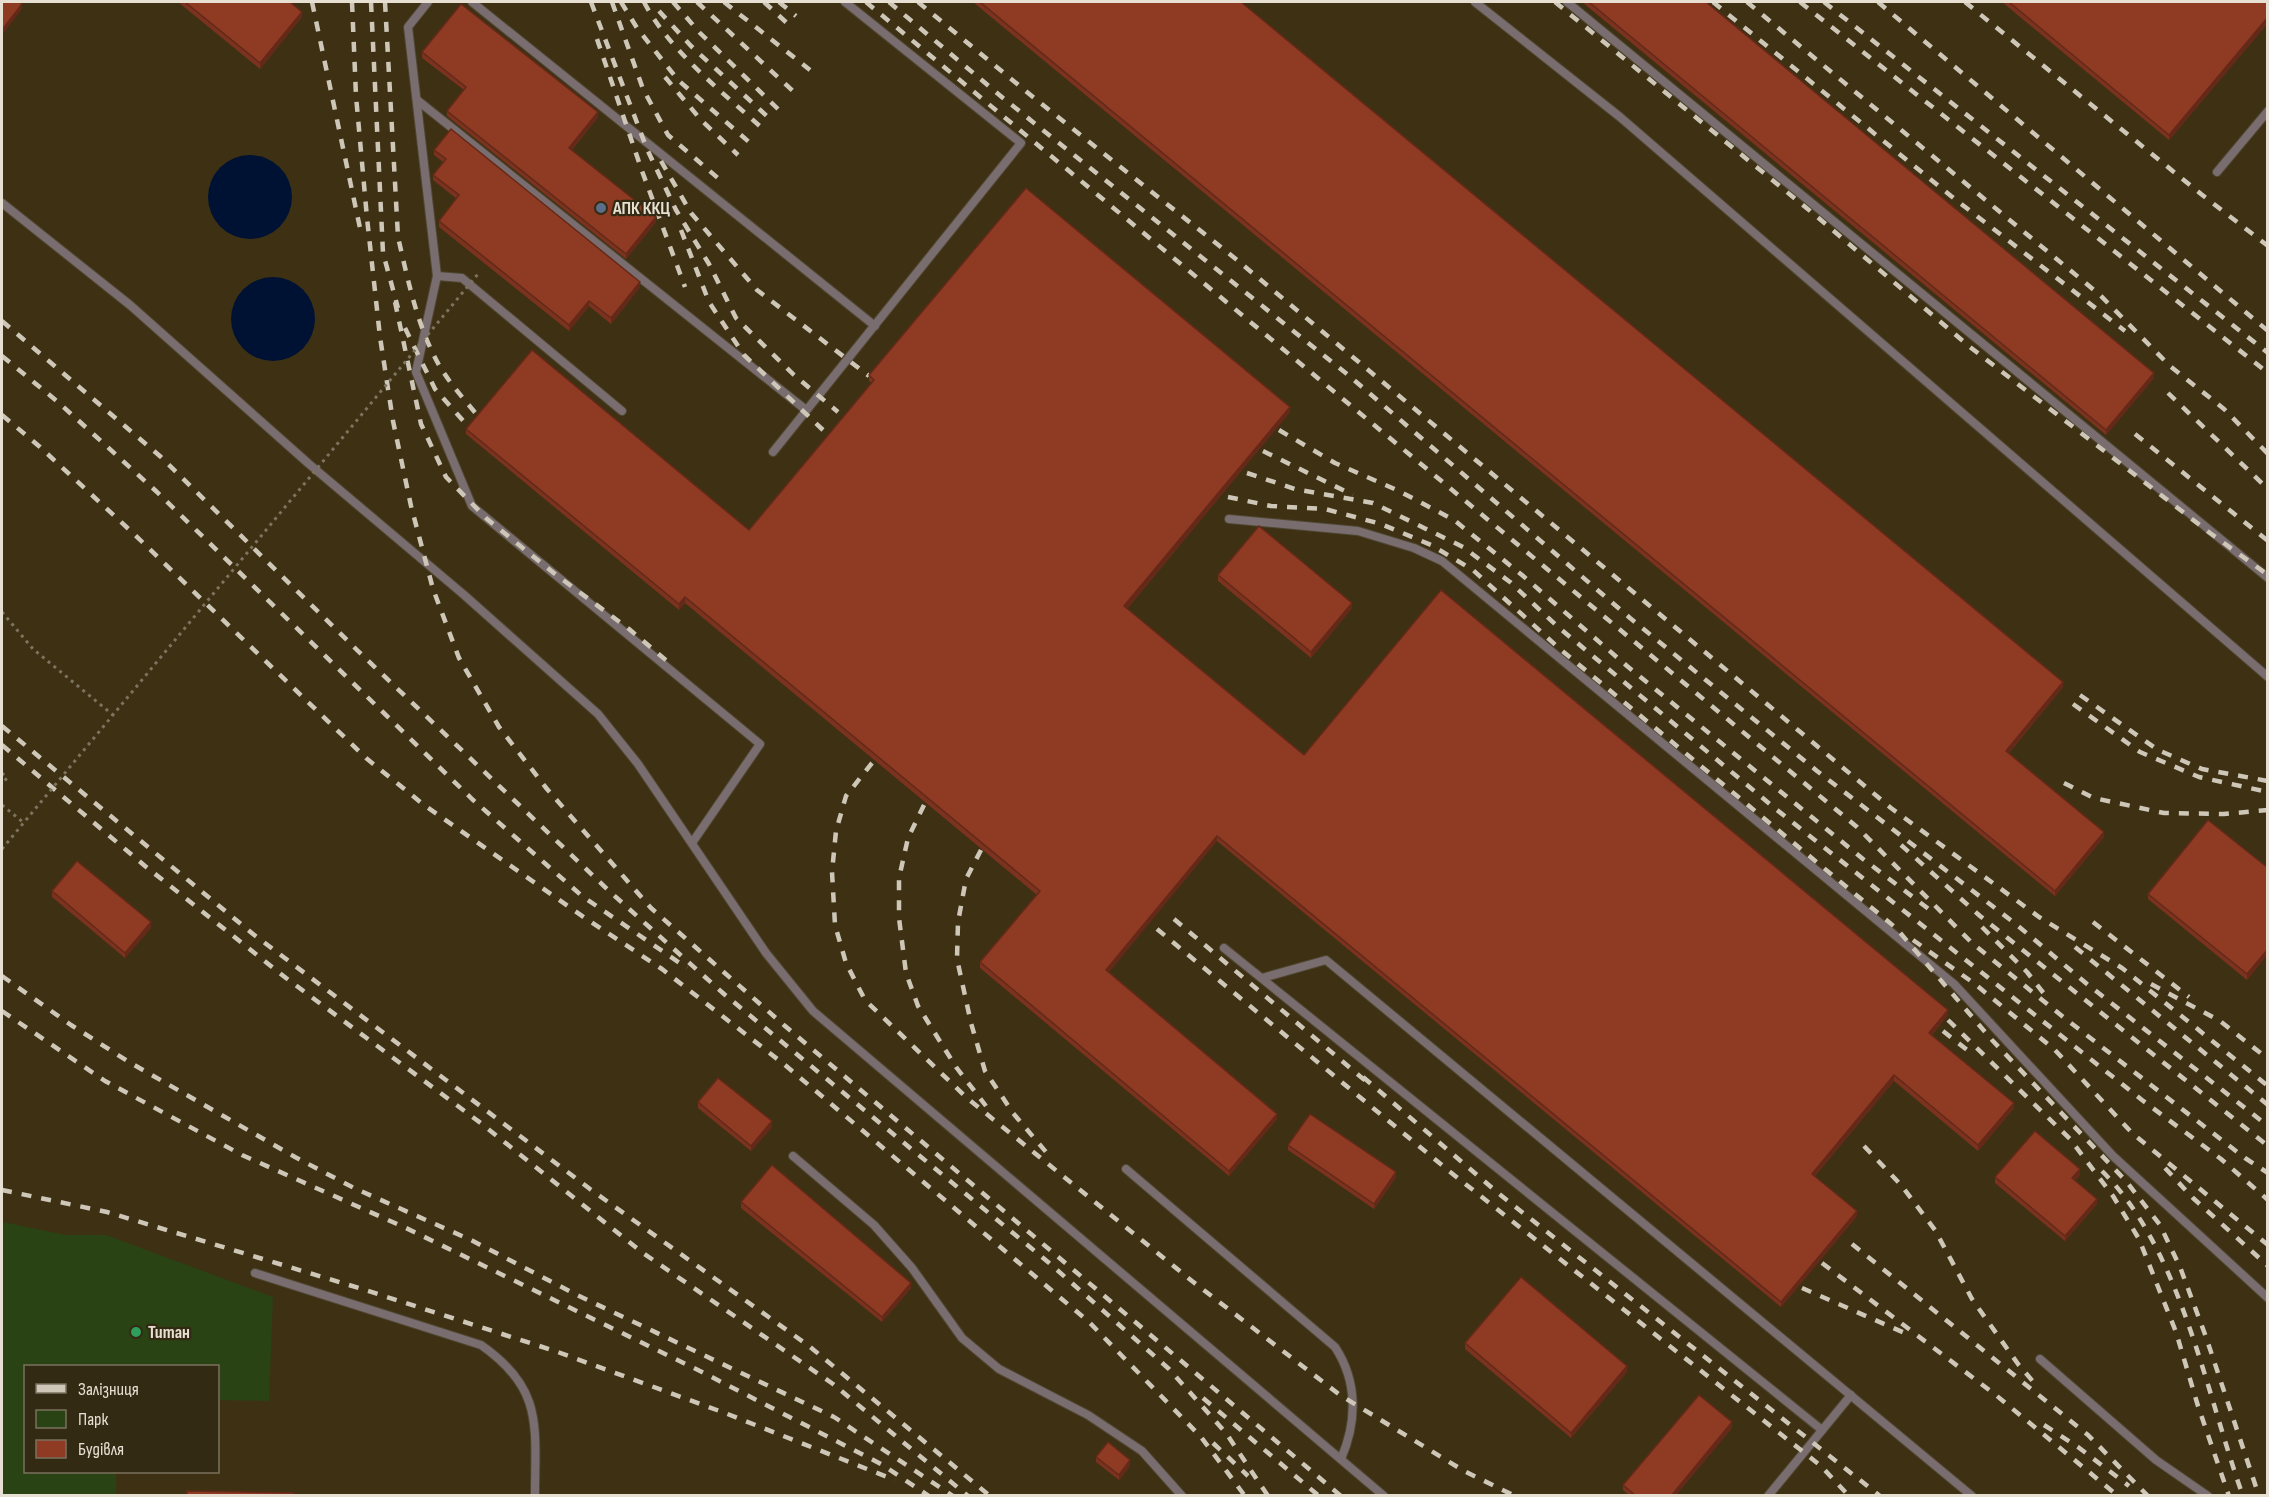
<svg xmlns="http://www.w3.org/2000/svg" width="2269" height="1497" viewBox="0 0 2269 1497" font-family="'Sofia Sans Condensed',sans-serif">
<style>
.built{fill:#3e3113;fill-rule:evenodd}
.green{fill:#2a4314}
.water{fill:#001233}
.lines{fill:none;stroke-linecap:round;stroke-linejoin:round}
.service-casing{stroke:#504732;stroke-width:10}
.path{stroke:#7c7360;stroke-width:3;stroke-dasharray:3 4.5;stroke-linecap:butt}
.service{stroke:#7a6d70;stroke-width:8}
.rail{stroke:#cec7b8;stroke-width:4.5;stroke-dasharray:10 10;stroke-linecap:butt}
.path-bridge{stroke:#7c7360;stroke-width:3;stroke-dasharray:3 4.5;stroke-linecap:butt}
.wall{fill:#7b321e}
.shaded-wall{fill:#642918}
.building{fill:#8f3a23;stroke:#642918;stroke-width:1.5}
.service-dot{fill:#5c6f8a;stroke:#332a13;stroke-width:2}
.leisure-dot{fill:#2e9e5b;stroke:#332a13;stroke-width:2}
.labels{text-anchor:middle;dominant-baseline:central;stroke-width:4.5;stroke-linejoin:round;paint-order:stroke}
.poi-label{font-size:18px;font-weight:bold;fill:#e6dfd2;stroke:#332a13;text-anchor:start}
</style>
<rect width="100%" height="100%" fill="#332a13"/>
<path class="built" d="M2,2H2267V1495L2,1496ZM26,1366H218V1472H26Z"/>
<path class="green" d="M2,1222L66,1235H106L273,1297L269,1401L218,1400V1366H26V1472H116V1495H2Z"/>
<g class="water">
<circle cx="250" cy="197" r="42"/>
<circle cx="273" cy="319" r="42"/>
</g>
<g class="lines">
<g class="service-casing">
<g id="service">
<path d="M428,2L408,27L437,276L416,372L472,506L760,744L692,843"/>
<path d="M472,2L875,326"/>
<path d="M1475,2L1620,117L2268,677"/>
<path d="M1567,2L2268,578"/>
<path d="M417,100L806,410"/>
<path d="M2217,172L2268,111"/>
<path d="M2,203L130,305L309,464L463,594L598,714L638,764L766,953L813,1011L1384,1496"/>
<path d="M437,276L462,278L622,411"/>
<path d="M773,452L1021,143L845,2"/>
<path d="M1229,519L1358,531L1414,548L1442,561L1954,984L2113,1156L2268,1298"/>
<path d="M1224,948L1822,1430"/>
<path d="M1262,978L1326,960L1972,1496"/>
<path d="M793,1156L874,1225L912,1268L962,1338L999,1369L1088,1415L1142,1451L1182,1496"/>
<path d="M1126,1169L1335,1347C1358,1382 1357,1422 1341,1459"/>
<path d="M255,1273L481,1345C544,1389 535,1426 535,1496"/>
<path d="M2040,1359L2156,1460L2208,1496"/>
<path d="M1768,1496L1851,1395"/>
</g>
</g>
<g class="path">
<path d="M2,612L33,649L113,715"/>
<path d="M2,773L7,778L2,784"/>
<path d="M2,805L24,823"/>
</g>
<use href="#service" class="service"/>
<g class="rail">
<path d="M312,2L360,228"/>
<path d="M352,2L356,96L367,218L380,337L393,421L411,506L433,589L459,658L499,727L547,789L651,908L785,1026L1341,1496"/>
<path d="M371,2L383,253L398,308"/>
<path d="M385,2L398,237C408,280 417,326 439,365C450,384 464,399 478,416"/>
<path d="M591,2L647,149L676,210L709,264L736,318L794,375L838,412"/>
<path d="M612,2L643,89L668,135L719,179"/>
<path d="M621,2L637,28L678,80L749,142"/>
<path d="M644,2C668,49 723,93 762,128"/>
<path d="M673,2L700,33L779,110"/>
<path d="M697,2L795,93"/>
<path d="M724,2L810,70"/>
<path d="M764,2L788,24"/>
<path d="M779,2L796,16"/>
<path d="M866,2L1857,827L1972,943L2062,1016L2245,1158L2268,1173"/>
<path d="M889,2L1003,98L1347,374L1630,618L1817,771L2017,925L2087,984L2268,1126"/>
<path d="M918,2L1033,97L1237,260L1891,808L2039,917L2122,968L2268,1086"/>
<path d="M1555,2L1815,215L1970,347L2210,533L2268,575"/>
<path d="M1713,2L1951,196L2125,331"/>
<path d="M1747,2L2100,295L2170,366L2224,409L2268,454"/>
<path d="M1800,2L2268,373"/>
<path d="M1824,2L2268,353"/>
<path d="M1878,2L2268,331"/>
<path d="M1965,2L2201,194L2268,246"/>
<path d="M659,11L691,46L769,118"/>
<path d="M597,39L642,171L685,287"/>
<path d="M665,77L701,120L738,155"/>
<path d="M661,161L691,213L757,290L869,376"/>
<path d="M681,230L709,302L744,355L823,430"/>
<path d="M395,302L421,424L446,477L487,519L555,574L629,629L667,661"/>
<path d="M2,321L161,457L358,651L608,890L724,994L1048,1262L1169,1369L1226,1433L1268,1496"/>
<path d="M405,328L435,389L467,425"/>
<path d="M2,356L58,402L157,492L472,799L582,896L687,968"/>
<path d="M2168,393L2268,489"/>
<path d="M2,415L40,447L134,534L366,758L424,805L585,918L662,969L785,1065L1089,1322L1201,1437L1245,1496"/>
<path d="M1279,430L1335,463L1399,491L1454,520L1522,575L1627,666L1863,859L1930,910"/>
<path d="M2135,434L2268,541"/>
<path d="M1263,451L1353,495"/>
<path d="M1247,473L1295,489L1373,503L1463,547L1510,582L1557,626L1777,810L2142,1100L2221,1159L2268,1200"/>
<path d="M1228,497L1271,506L1325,509L1381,524L1431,545L1473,570L1560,649L1896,928L1992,1040L2126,1181L2160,1225L2180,1267L2206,1337L2259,1496"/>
<path d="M2080,695L2158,750L2202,769L2268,781"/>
<path d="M2073,704L2140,752L2199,777L2268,792"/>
<path d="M2,726L253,934L590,1189L809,1346L990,1496"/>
<path d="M2,745L145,866L286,978L482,1124L643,1253L833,1384L968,1496"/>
<path d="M872,763L846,796L836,831L832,872L835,925L846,963L865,1000L967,1098L1192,1281L1340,1395L1464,1471L1515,1496"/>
<path d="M2064,783L2094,798L2164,813L2224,814L2268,810"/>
<path d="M924,805L908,838L899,878V918L906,973L918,1006L956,1067L986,1106"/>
<path d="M1901,845L1980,916L2268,1146"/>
<path d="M981,850L966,879L958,922L957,959L971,1023L985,1071L1013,1113L1052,1159"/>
<path d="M1174,919L1368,1083"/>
<path d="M2093,922L2189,997"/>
<path d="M1982,927L2027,972L2045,995"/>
<path d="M1157,929L1449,1171L1821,1466L1849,1496"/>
<path d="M1913,940L1975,984L2055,1050L2132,1133L2268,1245"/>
<path d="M2075,947L2268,1105"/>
<path d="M2,976L71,1025L129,1062L295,1157L354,1188L471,1240L577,1295L834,1417L953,1496"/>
<path d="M2151,984L2220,1021L2268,1059"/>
<path d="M2,1011L105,1081L242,1155L406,1228L700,1371L881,1464L929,1496"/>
<path d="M1948,1020L2070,1139L2113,1196L2139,1239L2176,1332L2198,1406L2229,1496"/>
<path d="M1943,1031L1971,1053"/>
<path d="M1363,1077L1498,1193L1880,1496"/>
<path d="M1864,1146L1901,1185L1935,1230L1972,1299L2018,1364L2036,1385"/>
<path d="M2165,1168L2193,1198L2268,1266"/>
<path d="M2102,1171C2181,1249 2206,1393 2243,1496"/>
<path d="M2,1190L107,1212L359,1288L555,1351L725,1413L895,1480"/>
<path d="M1852,1244L2088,1435L2148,1496"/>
<path d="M1822,1263L1997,1396L2118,1496"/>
<path d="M1802,1288L1907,1334"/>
<path d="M1203,1398L1319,1496"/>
<path d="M2044,1425L2078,1447L2129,1486"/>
<path d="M1213,1443L1248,1476"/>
</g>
<path class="path-bridge" d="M2,849L478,274"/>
</g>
<g class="wall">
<path d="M178,2H290L302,17L260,69Z"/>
<path d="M973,2H1241L2063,687L2009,753L2104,837L2055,896Z"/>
<path d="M1582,2H1706L2154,378L2106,435Z"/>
<path d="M2002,2H2268V23L2169,140Z"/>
<path d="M422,52L598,117L572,150L656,222L626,259L447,116V111L464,90L422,58Z"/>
<path d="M434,150L640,287L611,324L589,306L569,331L439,227V221L457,199L433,180V175L443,162L434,155Z"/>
<path d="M869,375L1290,412L1127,609L1304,755L1948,1015L1932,1035L2014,1108L1978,1151L1894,1081L1815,1176L1857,1216L1781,1307L1217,841L1108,972L1277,1119L1229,1176L980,968V962L1037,895L685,603L679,610L466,434V429L749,530L872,383L869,381Z"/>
<path d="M1218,575L1352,608L1311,658L1218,581Z"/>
<path d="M2268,868V954L2247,980L2148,899V894Z"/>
<path d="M52,891L151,928L125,958L52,897Z"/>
<path d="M698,1102L772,1127L751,1151L698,1108Z"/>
<path d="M1288,1145L1396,1177L1374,1209L1288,1150Z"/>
<path d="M2080,1175L2075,1181L2097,1204L2065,1241L1995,1183V1177Z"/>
<path d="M741,1202L911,1288L882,1322L741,1208Z"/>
<path d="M1465,1343L1627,1372L1571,1438L1465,1349Z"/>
<path d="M1732,1428L1675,1496H1630L1623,1490V1485Z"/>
<path d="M1096,1457L1130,1466L1119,1480L1096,1462Z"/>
</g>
<g class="shaded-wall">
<path d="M22,4V9L2,35V30Z"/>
<path d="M302,12V17L260,69V63Z"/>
<path d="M2268,17V23L2169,140V135Z"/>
<path d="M598,112V117L569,153V148Z"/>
<path d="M656,217V222L626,259V254Z"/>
<path d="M640,282V287L611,324V318Z"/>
<path d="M589,301V306L569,331V325Z"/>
<path d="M2154,373V378L2106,435V430Z"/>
<path d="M1290,407V412L1124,612V606Z"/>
<path d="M685,597V603L679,610V604Z"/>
<path d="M1352,603V608L1311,658V652Z"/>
<path d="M2063,682V687L2006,756V751Z"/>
<path d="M2104,832V837L2055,896V891Z"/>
<path d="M1217,836V841L1106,976V970Z"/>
<path d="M151,922V928L125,958V953Z"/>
<path d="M2268,949V954L2247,980V974Z"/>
<path d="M1948,1010V1015L1929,1038V1033Z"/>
<path d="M1894,1075V1081L1812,1179V1174Z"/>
<path d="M2014,1103V1108L1978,1151V1145Z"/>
<path d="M1277,1114V1119L1229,1176V1171Z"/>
<path d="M772,1121V1127L751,1151V1146Z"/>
<path d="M2080,1169V1175L2072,1184V1178Z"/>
<path d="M1396,1172V1177L1374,1209V1204Z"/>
<path d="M2097,1199V1204L2065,1241V1236Z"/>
<path d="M1857,1211V1216L1781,1307V1302Z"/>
<path d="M911,1283V1288L882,1322V1317Z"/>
<path d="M1627,1366V1372L1571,1438V1433Z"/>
<path d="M1732,1422V1428L1675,1496H1671Z"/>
<path d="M1130,1460V1466L1119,1480V1475Z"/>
</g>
<g class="building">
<path d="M2,2H19L22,4L2,30Z"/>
<path d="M185,2H290L302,12L260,63Z"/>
<path d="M980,2H1241L2063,682L2006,751L2104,832L2055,891Z"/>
<path d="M1589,2H1706L2154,373L2106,430Z"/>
<path d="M2009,2H2268V17L2169,135Z"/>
<path d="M461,4L598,112L569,148L656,217L626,254L447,111L466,87L422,52Z"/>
<path d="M451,129L640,282L611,318L589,301L569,325L439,221L459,195L433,175L446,159L434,150Z"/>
<path d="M1026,188L1290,407L1124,606L1304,755L1441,590L1948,1010L1929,1033L2014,1103L1978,1145L1894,1075L1812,1174L1857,1211L1781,1302L1217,836L1106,970L1277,1114L1229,1171L980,962L1040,891L685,597L679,604L466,429L532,350L749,530L874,380L869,375Z"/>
<path d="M1259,526L1352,603L1311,652L1218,575Z"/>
<path d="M2208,820L2268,868V949L2247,974L2148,894Z"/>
<path d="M77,861L151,922L125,953L52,891Z"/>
<path d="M718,1078L772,1121L751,1146L698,1102Z"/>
<path d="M1310,1114L1396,1172L1374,1204L1288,1145Z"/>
<path d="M2035,1131L2080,1169L2072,1178L2097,1199L2065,1236L1995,1177Z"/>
<path d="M772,1165L911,1283L882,1317L741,1202Z"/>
<path d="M1521,1277L1627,1366L1571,1433L1465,1343Z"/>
<path d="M1699,1395L1732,1422L1671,1496H1636L1623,1485Z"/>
<path d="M1108,1442L1130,1460L1119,1475L1096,1457Z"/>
<path d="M187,1491L294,1493L293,1496H187Z"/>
</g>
<circle class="service-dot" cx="601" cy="208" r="6"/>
<circle class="leisure-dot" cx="136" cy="1332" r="6"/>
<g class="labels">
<g class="poi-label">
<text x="613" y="208">АПК ККЦ</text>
<text x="148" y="1332">Титан</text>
</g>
</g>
<rect width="2269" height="1497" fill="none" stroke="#e6dfd2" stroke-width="6"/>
<rect x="24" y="1365" width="195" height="108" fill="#332a13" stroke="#7b725f" stroke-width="1.5"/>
<rect x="36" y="1384" width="30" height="9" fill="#cec7b8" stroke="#7b725f" stroke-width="1.5"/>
<text x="78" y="1395" font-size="18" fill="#e6dfd2">Залізниця</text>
<rect x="36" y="1410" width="30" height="18" fill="#2a4314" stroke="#7b725f" stroke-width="1.5"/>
<text x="78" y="1425" font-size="18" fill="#e6dfd2">Парк</text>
<rect x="36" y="1440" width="30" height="18" fill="#8f3a23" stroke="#7b725f" stroke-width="1.5"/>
<text x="78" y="1455" font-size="18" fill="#e6dfd2">Будівля</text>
</svg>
